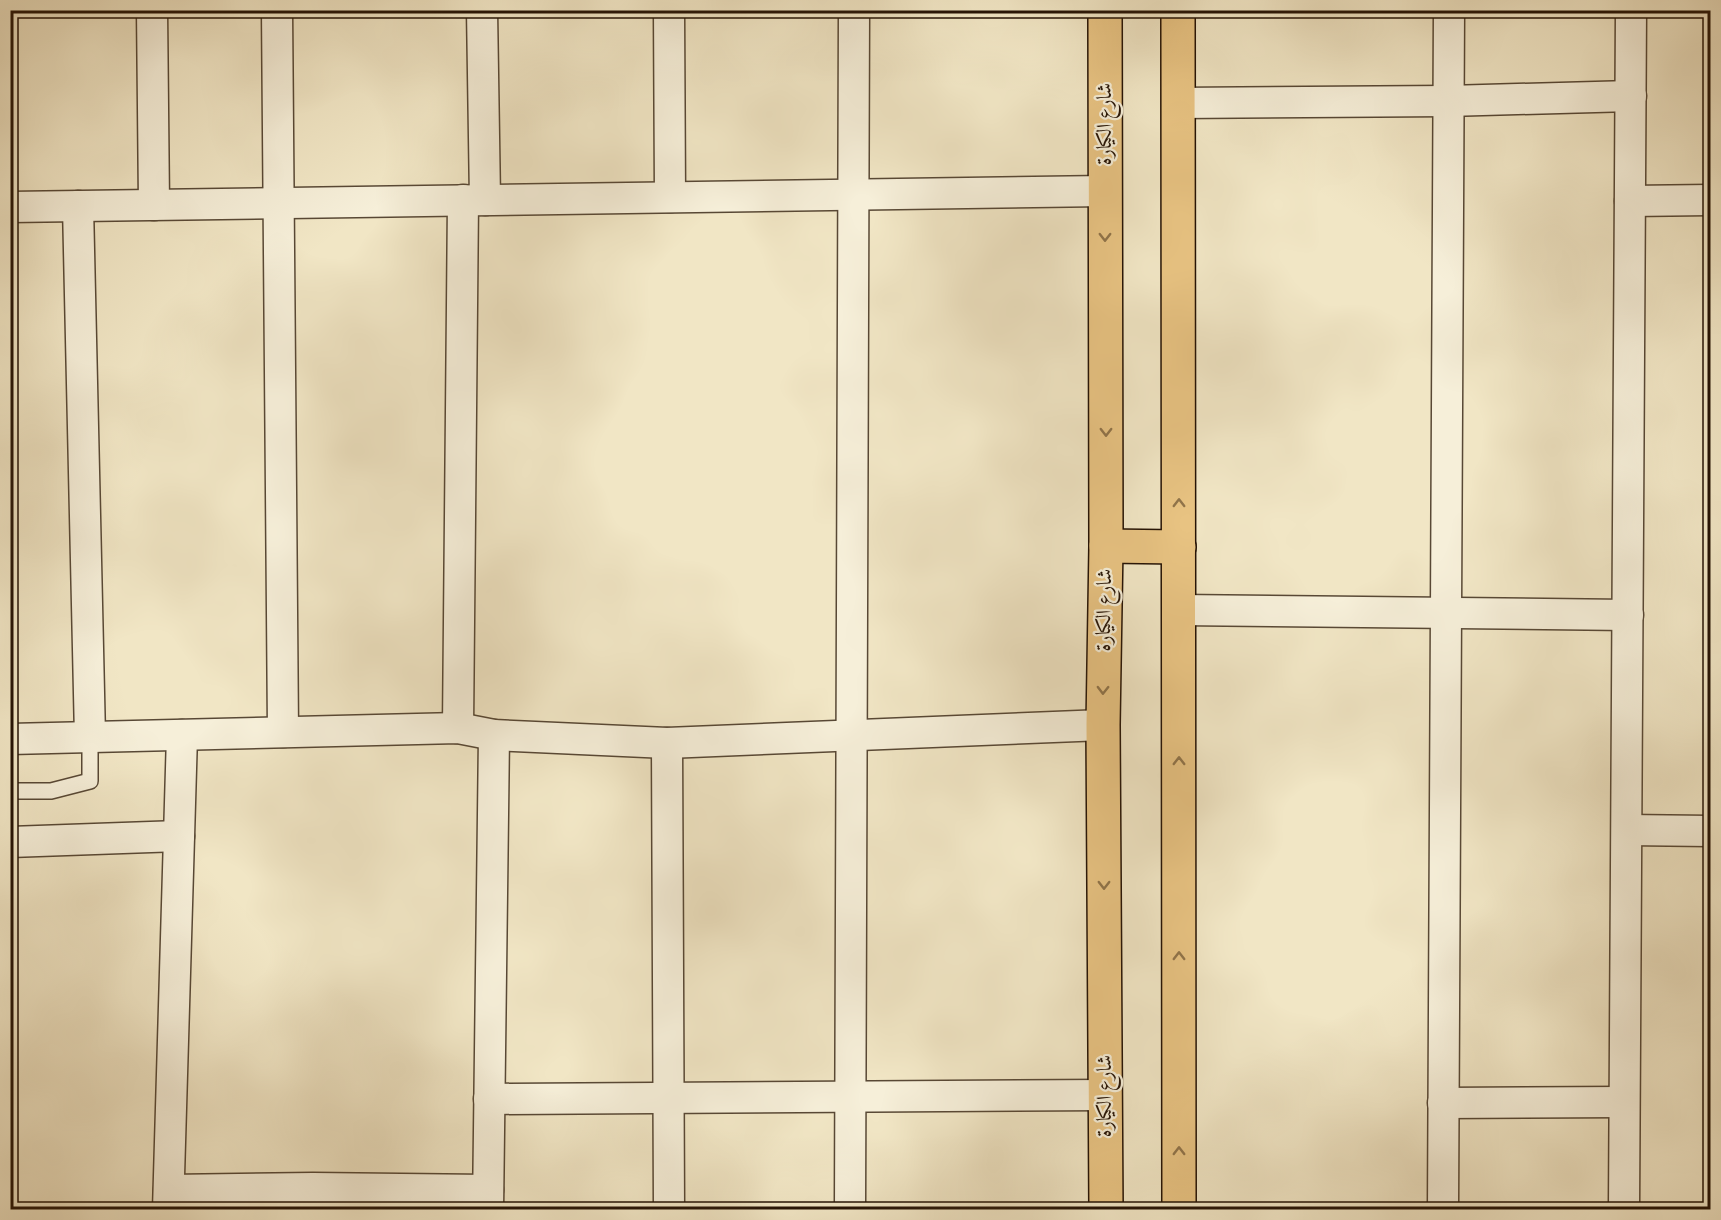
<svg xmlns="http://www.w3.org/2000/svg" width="1721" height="1220" viewBox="0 0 1721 1220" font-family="'IM FELL English',Amiri,serif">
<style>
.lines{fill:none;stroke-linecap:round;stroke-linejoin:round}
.service-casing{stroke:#584835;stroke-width:18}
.minor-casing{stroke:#584835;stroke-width:33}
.primary-casing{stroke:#251305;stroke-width:36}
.service{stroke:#f6efd9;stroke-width:15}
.minor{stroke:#f6efd9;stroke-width:30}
.primary{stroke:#e8c382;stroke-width:33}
.oneway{stroke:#90744a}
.labels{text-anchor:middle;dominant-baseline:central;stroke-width:4.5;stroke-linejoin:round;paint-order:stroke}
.street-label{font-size:21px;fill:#251305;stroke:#f6efd9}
</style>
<rect width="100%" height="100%" fill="#f1e6c5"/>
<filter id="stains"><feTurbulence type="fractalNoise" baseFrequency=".00333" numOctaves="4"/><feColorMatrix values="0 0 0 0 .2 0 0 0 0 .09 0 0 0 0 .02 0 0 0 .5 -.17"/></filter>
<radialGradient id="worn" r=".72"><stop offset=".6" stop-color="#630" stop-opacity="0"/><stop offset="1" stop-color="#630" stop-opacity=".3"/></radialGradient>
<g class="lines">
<g class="service-casing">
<path id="service" d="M10,791H51L90,781V737"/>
</g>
<g class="minor-casing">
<g id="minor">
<path d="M152,10L154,205"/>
<path d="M277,10L283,732"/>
<path d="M482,10L485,200"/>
<path d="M669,10L670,197"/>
<path d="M1178,103L1448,101L1631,96"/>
<path d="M1630,201L1710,200"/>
<path d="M78,206L90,737"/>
<path d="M10,207L1105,191"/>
<path d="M1179,610L1628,615"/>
<path d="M458,728L463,200"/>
<path d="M10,739L458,728L494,735L667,743L1103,725"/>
<path d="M667,743L669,1210"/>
<path d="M1627,830L1710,831"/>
<path d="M10,842L179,836"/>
<path d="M489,1099L1105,1095"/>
<path d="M1443,1103L1624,1102"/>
<path d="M169,1190L313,1188L488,1190"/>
<path d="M168,1210L182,735"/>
<path d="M488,1210L494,735"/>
<path d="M850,1210L854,10"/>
<path d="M1443,1210L1449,10"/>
<path d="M1624,1210L1631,10"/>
</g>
</g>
<g class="primary-casing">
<g id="primary">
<path d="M1105,10L1106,546L1103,725L1106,1210"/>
<path d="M1178,10L1179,1210"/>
<path d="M1106,546L1179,547"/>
</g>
</g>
<use href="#service" class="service"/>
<use href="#minor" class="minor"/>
<use href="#primary" class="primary"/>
</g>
<defs><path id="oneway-chevron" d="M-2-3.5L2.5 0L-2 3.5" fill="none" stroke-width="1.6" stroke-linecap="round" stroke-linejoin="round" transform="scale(1.5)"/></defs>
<g class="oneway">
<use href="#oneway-chevron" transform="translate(1105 237) rotate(90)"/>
<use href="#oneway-chevron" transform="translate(1106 432) rotate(90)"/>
<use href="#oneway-chevron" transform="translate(1179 503) rotate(-90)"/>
<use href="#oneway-chevron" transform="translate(1103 690) rotate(91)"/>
<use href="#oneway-chevron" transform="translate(1179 761) rotate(-90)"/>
<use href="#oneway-chevron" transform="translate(1104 885) rotate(90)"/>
<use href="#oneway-chevron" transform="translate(1179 956) rotate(-90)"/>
<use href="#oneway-chevron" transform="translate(1179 1151) rotate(-90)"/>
</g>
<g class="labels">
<g class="street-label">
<text transform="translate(1105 124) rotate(-90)">شارع الكيارة</text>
<text transform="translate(1105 610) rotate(-89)">شارع الكيارة</text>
<text transform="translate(1105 1096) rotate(-90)">شارع الكيارة</text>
</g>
</g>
<rect width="1721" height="1220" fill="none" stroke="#f1e6c5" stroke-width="36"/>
<rect x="12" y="12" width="1697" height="1196" fill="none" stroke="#251305" stroke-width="3"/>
<rect x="18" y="18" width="1685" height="1184" fill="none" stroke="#251305" stroke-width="1.5"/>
<rect width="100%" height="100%" filter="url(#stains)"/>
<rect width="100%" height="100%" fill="url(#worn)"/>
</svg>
